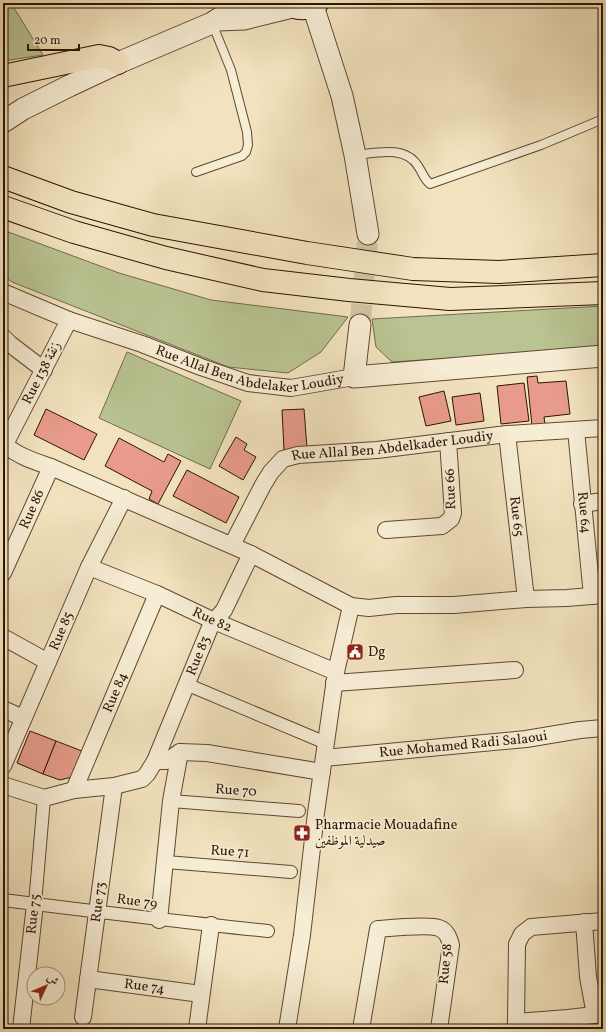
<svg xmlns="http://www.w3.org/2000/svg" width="606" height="1032" viewBox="0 0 606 1032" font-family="Vollkorn,Amiri,serif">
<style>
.green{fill:#b9c492;stroke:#726c4a}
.building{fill:#e89b8a;stroke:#2c1501}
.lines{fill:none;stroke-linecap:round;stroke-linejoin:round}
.tertiary-tunnel{stroke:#d4c4a2;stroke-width:21;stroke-dasharray:21 10;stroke-linecap:butt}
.service-casing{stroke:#5e4830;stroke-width:10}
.pedestrian-casing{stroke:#5e4830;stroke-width:14}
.minor-casing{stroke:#5e4830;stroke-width:18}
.tertiary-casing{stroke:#5e4830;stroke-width:23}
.secondary-casing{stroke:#2c1501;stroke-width:24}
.trunk-casing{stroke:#2c1501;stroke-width:24}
.service{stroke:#f7edd5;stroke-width:8}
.pedestrian{stroke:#f7edd5;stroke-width:12}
.minor{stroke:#f7edd5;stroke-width:16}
.tertiary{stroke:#f7edd5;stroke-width:21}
.secondary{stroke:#f7edd5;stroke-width:22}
.trunk{stroke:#f2e3be;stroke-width:22}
.labels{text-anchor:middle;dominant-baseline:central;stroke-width:3.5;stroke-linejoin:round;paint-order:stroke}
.street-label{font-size:14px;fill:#2c1501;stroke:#f7edd5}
.poi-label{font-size:14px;fill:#2c1501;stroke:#f7edd5;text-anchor:start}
</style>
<rect width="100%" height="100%" fill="#f2e3be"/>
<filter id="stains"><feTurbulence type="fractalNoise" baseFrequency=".005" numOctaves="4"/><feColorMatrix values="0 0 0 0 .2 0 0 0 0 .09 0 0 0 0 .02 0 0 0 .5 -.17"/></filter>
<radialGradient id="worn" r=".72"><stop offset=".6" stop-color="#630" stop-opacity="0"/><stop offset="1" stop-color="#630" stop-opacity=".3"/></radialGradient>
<g class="green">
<path d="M3,3H11L43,55L3,61Z"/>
<path d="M3,230L119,273L211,300L348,317L321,352L288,373L228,367L12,282L3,276Z"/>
<path d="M603,306V348L392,362L376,347L372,319Z"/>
<path d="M127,352L241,401L210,469L99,418Z"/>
</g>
<g class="building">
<path d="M537,376L538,383L566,381L570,414L544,417L545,425L532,426L527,377Z"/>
<path d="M524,383L529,421L501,424L497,386Z"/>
<path d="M444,391L451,421L426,426L419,397Z"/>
<path d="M480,393L484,421L456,425L452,397Z"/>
<path d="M46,409L97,434L84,460L34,435Z"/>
<path d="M304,409L307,448L284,450L282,410Z"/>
<path d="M236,437L247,444L244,450L256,457L243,480L219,466Z"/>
<path d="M119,438L164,462L168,454L181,461L158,504L149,499L152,491L105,466Z"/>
<path d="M187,470L239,497L226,523L173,496Z"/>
<path d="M30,731L56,741L43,774L17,763Z"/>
<path d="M56,741L82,751L72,777L60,780L43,774Z"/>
</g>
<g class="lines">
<path class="tertiary-tunnel" d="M360,325L368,234"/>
<g class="service-casing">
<g id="service">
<path d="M356,155C376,153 405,145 418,166C423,173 423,178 430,184L541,145L603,119"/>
<path d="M196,172L242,156L246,152L248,145L247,132L231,70L212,23"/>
</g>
</g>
<g class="pedestrian-casing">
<g id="pedestrian">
<path d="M186,684L326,743"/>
<path d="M171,801L299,811"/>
<path d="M166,862L291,872"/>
<path d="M3,900C91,911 179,922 268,931"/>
<path d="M35,904L44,798"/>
</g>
</g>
<g class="minor-casing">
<g id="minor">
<path id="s1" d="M3,292L69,320L142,344L201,367L248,383L291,388L354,377"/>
<path d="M3,337L10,344L44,370"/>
<path id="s2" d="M576,430L592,596"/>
<path id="s3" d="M507,434L526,599"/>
<path d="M3,443C17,456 34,461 51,467L251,554L351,606L369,608L396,605H454L526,599L567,598L603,595"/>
<path d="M3,448L69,320"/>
<path d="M582,504L603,501"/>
<path d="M386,530L442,526L451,519L453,513L448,441"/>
<path id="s4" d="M232,545L263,485L271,472L283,459L298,455L377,450L507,434L603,428"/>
<path id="s5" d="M89,567L157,594L214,621L336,672"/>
<path id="s6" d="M3,573L51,467"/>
<path d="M3,637L48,662"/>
<path d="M334,683L515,670"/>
<path d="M3,709L23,718"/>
<path id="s7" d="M324,758L526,739L580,730L603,728"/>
<path id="s8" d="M155,761L211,625L224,610L251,554"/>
<path id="s9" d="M3,766L89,567L124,498"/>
<path d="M3,785L44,798L74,790L114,786L142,779L147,774L155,761H167L180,752L207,753L322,772"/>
<path id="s10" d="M74,790L157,594"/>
<path d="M159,920L171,801L180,752"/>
<path d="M584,922L588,977L595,1015"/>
<path id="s11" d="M88,979L201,994"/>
<path id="s12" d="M83,1017L114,786"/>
<path d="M516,1022L568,1018L603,1014"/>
<path d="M21,1029L35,904"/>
<path d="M197,1029L211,925"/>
<path d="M287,1029L302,935L316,813L336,672L351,606"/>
<path d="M361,1029L378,929C390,928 429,924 439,928C447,931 449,938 451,945L439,1029"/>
<path d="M515,1029L516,1022L517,944L522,934L531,927L603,921"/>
</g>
</g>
<g class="tertiary-casing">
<g id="tertiary">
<path d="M313,6L342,96L355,155L368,234"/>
<path d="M218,20L244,19L292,7"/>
<path d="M3,122L23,109L69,86L118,63L212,23L243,3"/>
<path d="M360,325L354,377L603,356"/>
</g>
</g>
<g class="secondary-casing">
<path id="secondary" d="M287,3C296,10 308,10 317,3"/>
</g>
<g class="trunk-casing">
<g id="trunk">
<path d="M3,76L99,56L109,58L118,63"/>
<path d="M3,177L71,202L153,225L307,253L413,269L499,272L603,265"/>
<path d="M3,207L74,232L166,258L263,280L349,290L450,299L603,293"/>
</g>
</g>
<use href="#service" class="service"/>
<use href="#pedestrian" class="pedestrian"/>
<use href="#minor" class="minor"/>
<use href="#tertiary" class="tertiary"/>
<use href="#secondary" class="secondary"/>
<use href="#trunk" class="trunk"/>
</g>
<defs>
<g id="civic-square" transform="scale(0.9)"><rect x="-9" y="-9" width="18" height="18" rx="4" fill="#8f2418" stroke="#f7edd5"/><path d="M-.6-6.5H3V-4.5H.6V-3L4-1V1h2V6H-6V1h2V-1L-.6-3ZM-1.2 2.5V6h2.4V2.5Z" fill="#fff"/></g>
<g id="pharmacy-square" transform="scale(0.9)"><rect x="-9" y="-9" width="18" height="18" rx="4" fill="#8f2418" stroke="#f7edd5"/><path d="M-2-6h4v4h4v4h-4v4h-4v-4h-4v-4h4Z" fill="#fff"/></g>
</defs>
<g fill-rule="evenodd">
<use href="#civic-square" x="355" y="652"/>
<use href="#pharmacy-square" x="302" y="833"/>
</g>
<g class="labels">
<g class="street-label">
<text stroke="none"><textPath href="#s1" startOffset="261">Rue Allal Ben Abdelaker Loudiy</textPath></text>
<text transform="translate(42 373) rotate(-63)">Rue 138 زنقة</text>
<text stroke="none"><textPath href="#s4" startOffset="211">Rue Allal Ben Abdelkader Loudiy</textPath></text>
<text transform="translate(451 489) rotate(-92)">Rue 66</text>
<text stroke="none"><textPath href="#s6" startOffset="70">Rue 86</textPath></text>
<text stroke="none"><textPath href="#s2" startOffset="83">Rue 64</textPath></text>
<text stroke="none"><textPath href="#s3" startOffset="83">Rue 65</textPath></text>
<text stroke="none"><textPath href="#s5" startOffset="134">Rue 82</textPath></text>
<text stroke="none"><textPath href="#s9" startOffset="147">Rue 85</textPath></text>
<text stroke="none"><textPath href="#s8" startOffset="114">Rue 83</textPath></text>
<text stroke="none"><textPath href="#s10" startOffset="106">Rue 84</textPath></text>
<text stroke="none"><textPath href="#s7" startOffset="140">Rue Mohamed Radi Salaoui</textPath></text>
<text transform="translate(236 791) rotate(4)">Rue 70</text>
<text transform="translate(230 852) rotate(4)">Rue 71</text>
<text stroke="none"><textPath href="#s12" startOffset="116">Rue 73</textPath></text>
<text transform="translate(137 902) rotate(8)">Rue 79</text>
<text transform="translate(34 914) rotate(-84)">Rue 75</text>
<text transform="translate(446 964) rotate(-85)">Rue 58</text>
<text stroke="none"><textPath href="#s11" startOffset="57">Rue 74</textPath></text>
</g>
<g class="poi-label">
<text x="368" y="652">Dg</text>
<text x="315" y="825">Pharmacie Mouadafine<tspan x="315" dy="16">صيدلية الموظفين</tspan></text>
</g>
</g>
<rect width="606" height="1032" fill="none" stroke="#f2e3be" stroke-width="16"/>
<rect x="4" y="4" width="598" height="1024" fill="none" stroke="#2c1501" stroke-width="2"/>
<rect x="8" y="8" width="590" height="1016" fill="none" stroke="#2c1501"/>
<g transform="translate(46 986) rotate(46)"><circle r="19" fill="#f7edd5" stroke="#a69780"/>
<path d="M0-3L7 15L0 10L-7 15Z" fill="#8f2418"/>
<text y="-6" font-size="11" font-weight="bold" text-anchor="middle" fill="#2c1501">ش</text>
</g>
<path d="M28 44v6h51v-6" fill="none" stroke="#2c1501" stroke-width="2"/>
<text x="34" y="44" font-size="12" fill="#2c1501" stroke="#f7edd5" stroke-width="3" paint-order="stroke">20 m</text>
<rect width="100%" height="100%" filter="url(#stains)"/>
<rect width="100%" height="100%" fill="url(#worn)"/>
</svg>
